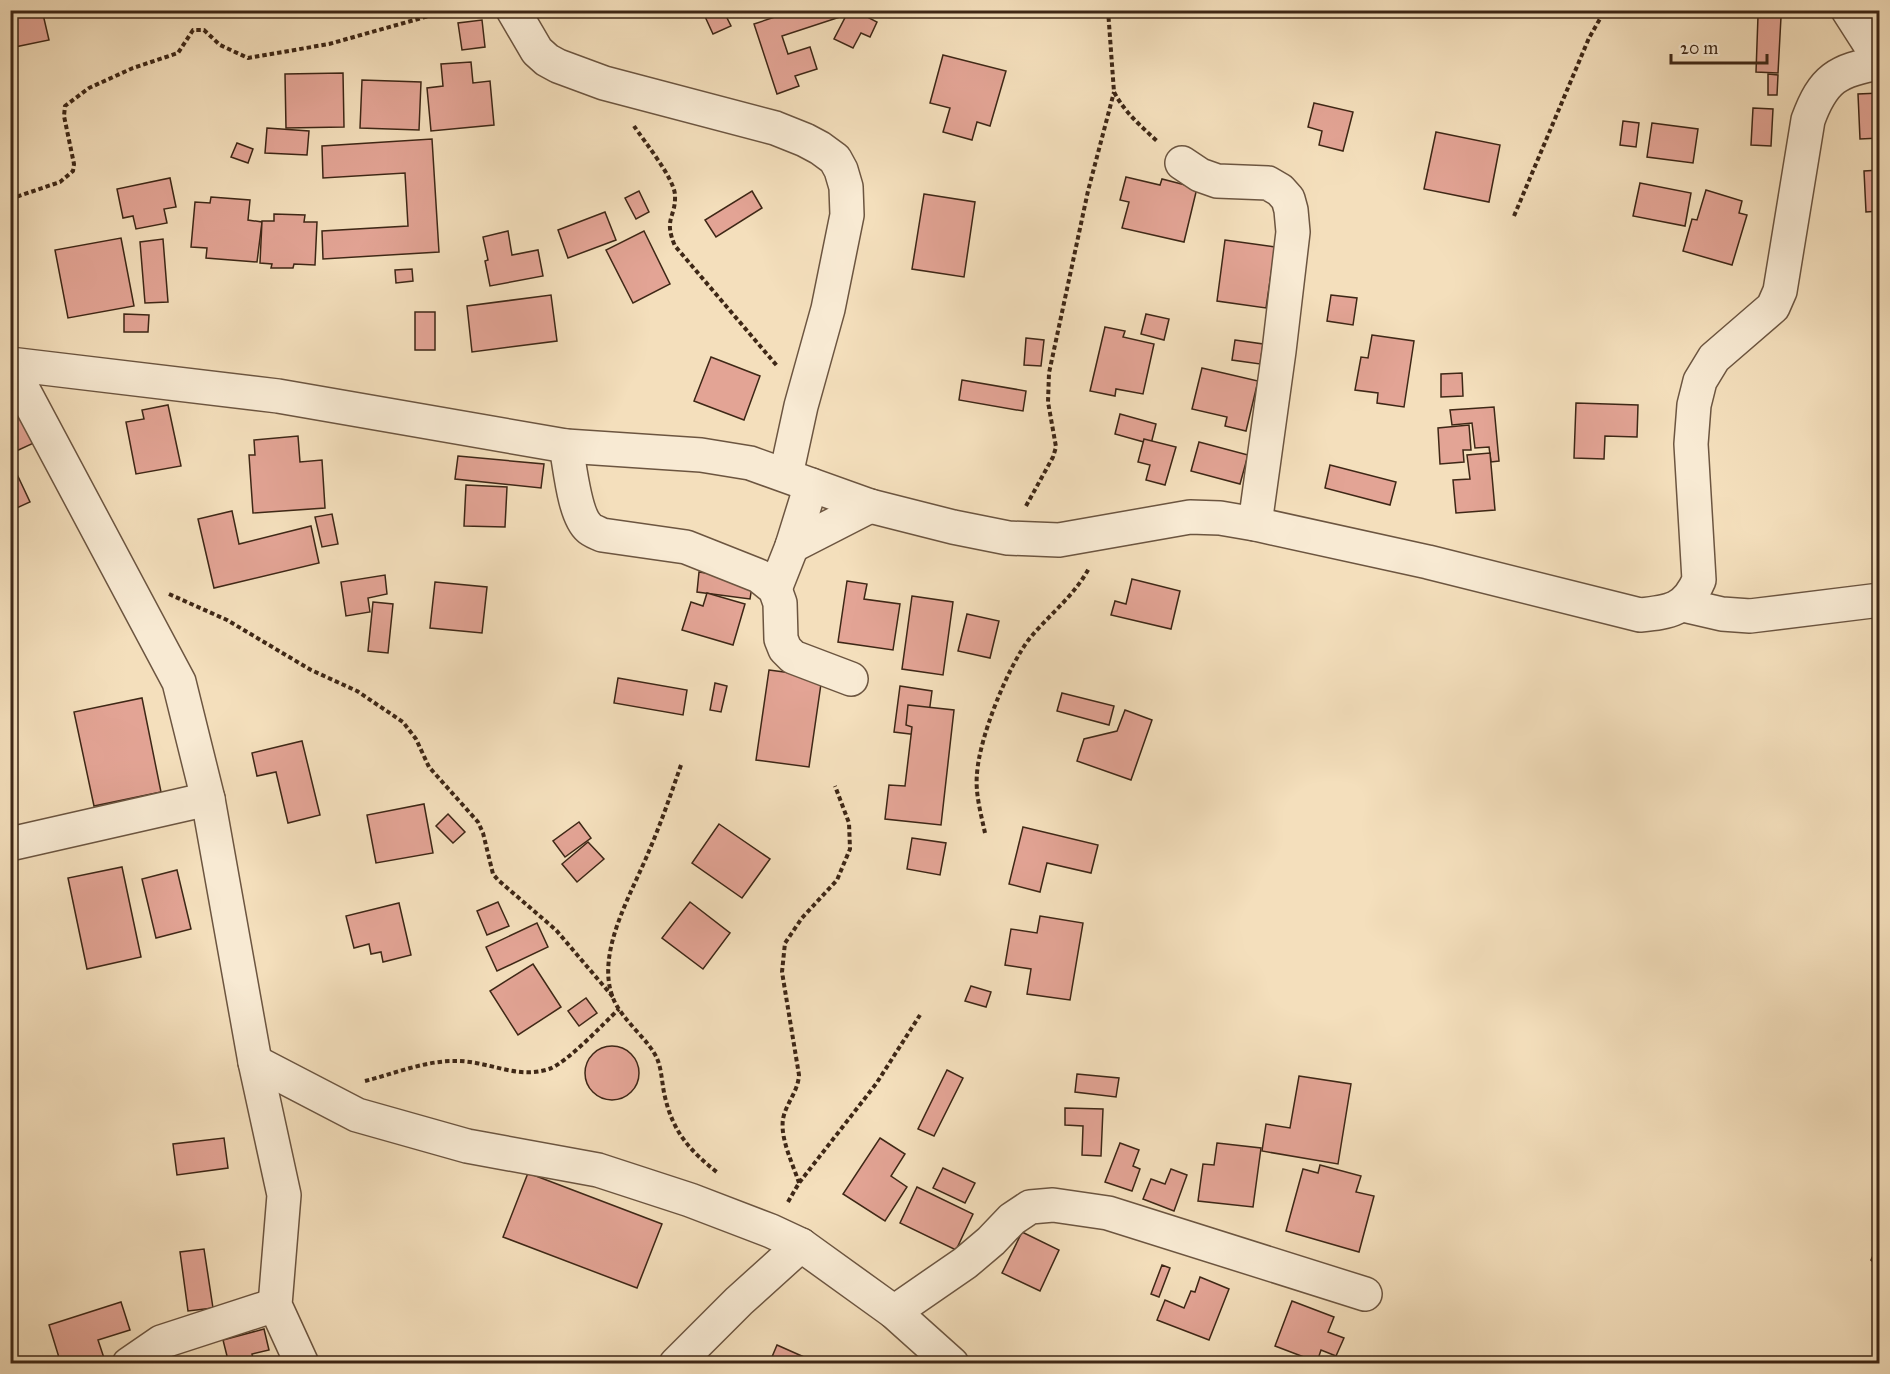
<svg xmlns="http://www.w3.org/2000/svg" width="1890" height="1374" viewBox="0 0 1890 1374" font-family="'IM FELL Great Primer',serif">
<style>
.building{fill:#e3a495;stroke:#3e2716;stroke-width:1.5}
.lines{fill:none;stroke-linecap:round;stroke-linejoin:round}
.minor-casing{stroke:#6c5540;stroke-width:36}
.path{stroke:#3e2716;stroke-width:4;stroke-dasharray:4.5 3;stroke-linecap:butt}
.minor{stroke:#f8ead3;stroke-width:33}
</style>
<rect width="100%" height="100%" fill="#f4dfbc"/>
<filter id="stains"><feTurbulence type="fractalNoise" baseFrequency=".00333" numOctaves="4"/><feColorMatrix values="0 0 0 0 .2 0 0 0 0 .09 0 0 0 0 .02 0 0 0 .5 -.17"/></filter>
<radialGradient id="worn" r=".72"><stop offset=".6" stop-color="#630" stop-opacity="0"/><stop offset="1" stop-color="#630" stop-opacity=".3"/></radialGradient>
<g class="building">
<path d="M10,10H42L49,40L10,48Z"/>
<path d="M702,10H723L731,26L713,34Z"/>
<path d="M796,10H841L843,16L782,36L788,54L810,47L817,69L795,76L799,86L777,94L754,24Z"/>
<path d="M849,10H873L869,18L877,22L870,37L861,33L853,48L834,39Z"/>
<path d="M1758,16L1781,17L1778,73L1756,72Z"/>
<path d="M482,20L485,47L462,50L458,23Z"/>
<path d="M943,55L1006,71L990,126L977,122L972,140L943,132L950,108L930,103Z"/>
<path d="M471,62L473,83L490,81L494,125L431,131L427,88L443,86L441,64Z"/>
<path d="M343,73L344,127L286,128L285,74Z"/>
<path d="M1768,74L1778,75L1777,95H1768Z"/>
<path d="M362,80L421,82L419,130L360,128Z"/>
<path d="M1880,93V138L1860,139L1858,94Z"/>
<path d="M1314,103L1353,112L1343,151L1319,145L1322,131L1308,127Z"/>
<path d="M1753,108L1773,109L1771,146L1751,145Z"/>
<path d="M1623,121L1639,123L1636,147L1620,145Z"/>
<path d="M1652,123L1698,129L1693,163L1647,157Z"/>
<path d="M267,128L309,131L307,155L265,153Z"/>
<path d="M1436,132L1500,145L1489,202L1424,189Z"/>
<path d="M432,139L439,252L323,259L322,231L408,226L405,173L323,178L322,146Z"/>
<path d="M237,143L253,149L248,163L231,157Z"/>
<path d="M1880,170V211L1866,212L1864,171Z"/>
<path d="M1126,177L1160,185L1162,179L1197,188L1184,242L1122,228L1129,202L1120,200Z"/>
<path d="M170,178L176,207L164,209L167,223L136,229L133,216L123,218L117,189Z"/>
<path d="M1640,183L1691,193L1685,226L1633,216Z"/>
<path d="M1706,190L1742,201L1739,213L1747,215L1732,265L1683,251L1692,219L1697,220Z"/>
<path d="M639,191L649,212L636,219L625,198Z"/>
<path d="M752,191L762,208L716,237L705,220Z"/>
<path d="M924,194L975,202L964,277L912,269Z"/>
<path d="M211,197L250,200L248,220L262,222L257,262L206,258L207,248L191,247L195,202L210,203Z"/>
<path d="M605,212L616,240L568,258L558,230Z"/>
<path d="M274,214L305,215L304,222H317L315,265L294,264L293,268H271L272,264L260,263L262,221H274Z"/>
<path d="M508,231L512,255L538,250L543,276L490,286L485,261L488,260L483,237Z"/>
<path d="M644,231L670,284L633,303L606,250Z"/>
<path d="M121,238L134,306L68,318L55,250Z"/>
<path d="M163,239L168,302L145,303L140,242Z"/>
<path d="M1225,240L1275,247L1266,308L1217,301Z"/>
<path d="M412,269L413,281L396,283L395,270Z"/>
<path d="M551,295L557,341L472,352L467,306Z"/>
<path d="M1331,295L1357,298L1353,325L1327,321Z"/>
<rect x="415" y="312" width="20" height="38"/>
<path d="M124,314L149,315L148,332H124Z"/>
<path d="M1146,314L1169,319L1164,340L1141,334Z"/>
<path d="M1105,327L1125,331L1123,337L1154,344L1143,394L1116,389L1115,396L1090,391Z"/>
<path d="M1372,335L1414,341L1404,407L1377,403L1378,393L1355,390L1361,357L1368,358Z"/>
<path d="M1026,338L1044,340L1041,366L1024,365Z"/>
<path d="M1235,340L1263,344L1260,364L1232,360Z"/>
<path d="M711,357L760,376L744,420L694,401Z"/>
<path d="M1202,368L1258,381L1246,431L1225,426L1227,417L1192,409Z"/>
<path d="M1462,373L1463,396L1441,397V374Z"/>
<path d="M962,380L1026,391L1023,411L959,400Z"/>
<path d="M1576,403L1638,405L1637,437L1605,436L1604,459L1574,458Z"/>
<path d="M168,405L181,466L136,474L126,422L144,419L142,410Z"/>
<path d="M1494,407L1499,461L1491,462L1489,447L1475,448L1472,423L1452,425L1450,410Z"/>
<path d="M1120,414L1156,424L1151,444L1115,434Z"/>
<path d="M24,415L36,442L12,453L10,449V421Z"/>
<path d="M1469,425L1471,450H1463L1464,462L1440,464L1438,428Z"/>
<path d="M298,436L300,462L322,460L325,508L253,513L249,455H255L254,440Z"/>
<path d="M1144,439L1176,447L1165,485L1146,480L1150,465L1138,462Z"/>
<path d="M1199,442L1248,455L1240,484L1191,471Z"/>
<path d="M1490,453L1495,510L1456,513L1453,480L1470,479L1467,455Z"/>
<path d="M458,456L544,464L541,488L455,479Z"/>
<path d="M1330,465L1396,482L1390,505L1325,488Z"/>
<path d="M15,470L30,502L10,511V472Z"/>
<path d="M466,485L507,487L505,527L464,526Z"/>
<path d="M232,511L239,544L311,526L319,563L214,588L198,519Z"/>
<path d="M332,514L338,544L322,547L315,517Z"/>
<path d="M699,572L753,580L750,599L697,592Z"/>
<path d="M385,575L387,594L368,598L370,612L346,616L341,582Z"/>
<path d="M1132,579L1180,591L1171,629L1111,615L1115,601L1126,604Z"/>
<path d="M847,581L867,584L864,599L900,604L893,650L838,642Z"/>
<path d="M435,582L487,587L482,633L430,628Z"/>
<path d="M707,593L745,604L733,645L682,630L691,602L703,606Z"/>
<path d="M912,596L953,602L943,675L902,669Z"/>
<path d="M373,602L393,604L388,653L368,651Z"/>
<path d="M967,614L999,621L990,658L958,651Z"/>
<path d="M769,670L822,677L809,767L756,760Z"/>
<path d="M618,678L687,690L683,715L614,703Z"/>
<path d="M715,683L727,686L721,712L710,710Z"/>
<path d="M900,686L932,691L926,736L894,732Z"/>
<path d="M1062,693L1114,706L1109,725L1057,711Z"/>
<path d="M142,698L161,792L94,806L74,712Z"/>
<path d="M908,705L954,710L941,825L885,819L889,785L905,786L912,727L906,725Z"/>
<path d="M1125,710L1152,720L1131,780L1077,761L1084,739L1117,731Z"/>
<path d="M302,741L320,815L288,823L276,772L257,776L252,753Z"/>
<path d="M424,804L433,853L376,863L367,815Z"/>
<path d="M448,814L465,832L453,843L436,826Z"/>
<path d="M579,822L591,838L565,857L553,841Z"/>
<path d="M719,824L770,859L742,898L692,863Z"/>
<path d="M1023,827L1098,845L1091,873L1047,863L1040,892L1009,884Z"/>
<path d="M912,838L946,843L940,875L907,869Z"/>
<path d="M588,842L604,859L577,882L562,864Z"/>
<path d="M122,867L141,957L87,969L68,878Z"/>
<path d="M177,870L191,929L156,938L142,879Z"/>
<path d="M498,902L509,926L487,935L477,911Z"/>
<path d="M690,902L730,933L703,969L662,938Z"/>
<path d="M399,903L411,955L383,962L381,952L371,954L369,944L354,948L346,916Z"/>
<path d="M1040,916L1083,923L1070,1000L1027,994L1031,969L1005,965L1011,929L1037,933Z"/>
<path d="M537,923L548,947L497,971L486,947Z"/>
<path d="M533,964L561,1007L518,1035L490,991Z"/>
<path d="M971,986L991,992L986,1007L965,1001Z"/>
<path d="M586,998L597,1013L579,1026L568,1011Z"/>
<circle cx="612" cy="1073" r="27"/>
<path d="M947,1070L963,1078L934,1136L918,1129Z"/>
<path d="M1077,1074L1119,1078L1116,1097L1075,1092Z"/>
<path d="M1299,1076L1351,1084L1338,1164L1262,1151L1266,1124L1290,1128Z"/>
<path d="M1065,1108L1103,1109L1101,1156L1082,1155L1083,1126L1065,1125Z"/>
<path d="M224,1138L228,1168L177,1175L173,1144Z"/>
<path d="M880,1138L905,1154L891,1176L907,1187L885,1221L843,1194Z"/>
<path d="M1120,1143L1139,1150L1133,1166L1140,1169L1132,1191L1105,1182Z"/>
<path d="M1217,1143L1261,1148L1253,1207L1198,1201L1203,1164L1214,1165Z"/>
<path d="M1320,1165L1361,1176L1356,1192L1374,1196L1359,1252L1286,1231L1303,1169L1318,1173Z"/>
<path d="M943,1168L975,1183L965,1203L933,1188Z"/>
<path d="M1171,1169L1187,1175L1174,1211L1143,1199L1151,1179L1165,1184Z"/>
<path d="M528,1173L662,1224L637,1288L503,1237Z"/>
<path d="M917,1187L973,1214L956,1250L900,1223Z"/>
<path d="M1022,1232L1059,1250L1040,1291L1002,1273Z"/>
<path d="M1880,1240V1269L1871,1260Z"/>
<path d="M204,1249L213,1308L188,1311L180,1252Z"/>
<path d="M1162,1265L1170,1268L1159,1297L1151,1294Z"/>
<path d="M1200,1277L1229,1289L1209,1340L1157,1320L1165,1300L1184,1308L1191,1291L1195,1292Z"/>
<path d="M1292,1301L1334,1317L1328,1332L1344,1338L1336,1356L1321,1350L1317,1362L1275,1346Z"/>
<path d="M121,1302L130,1330L98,1340L106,1364H61L49,1325Z"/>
<path d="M264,1329L269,1350L252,1354L254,1364H229L223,1340Z"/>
<path d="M777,1345L813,1361L812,1364H769Z"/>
</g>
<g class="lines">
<g class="minor-casing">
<g id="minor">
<path d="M513,10L537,51L547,60L558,66L604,83L775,128L805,140L820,148L835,159L841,170L846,187L847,215L828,309L801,406L786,475"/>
<path d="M1848,10L1880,60"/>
<path d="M1182,163L1200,175L1217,181L1268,183L1280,190L1288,199L1291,210L1293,232L1279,351L1255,524"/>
<path d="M10,364L278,396L566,446L701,455L750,463L870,506L953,527L1008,538L1059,540L1190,517L1220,518L1255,524L1428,562L1640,615C1670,612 1686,610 1699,580L1691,444L1694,405L1700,381L1714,358L1773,307L1780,291L1808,120C1823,79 1837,70 1880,63"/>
<path d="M10,365L179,682L208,799L255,1062L284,1195L275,1305L302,1364"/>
<path d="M566,446C570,466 574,515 589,528C592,531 598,533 602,535L686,547L759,576L775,589L780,603L781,639L785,649L793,657L851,679"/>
<path d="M792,546L870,506"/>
<path d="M775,589L792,546L811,485"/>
<path d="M1683,605L1722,614L1750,616L1880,600"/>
<path d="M10,844L208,799"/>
<path d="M255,1062L357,1115L467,1146L598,1170L690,1200L771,1231L801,1245L894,1312L952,1364"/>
<path d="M894,1312L965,1263L991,1241L1012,1219L1030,1207L1053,1205L1108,1213L1365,1294"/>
<path d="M129,1364L161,1342L275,1305"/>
<path d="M676,1364L739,1301L801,1245"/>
</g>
</g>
<g class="path">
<path d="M1108,10L1114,92C1125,113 1142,127 1158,142"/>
<path d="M634,126C644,141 674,178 675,195C676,218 663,218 675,246L778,367"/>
<path d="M10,199L60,182L73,171L74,164L64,116L65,106L89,88L133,68L178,53L193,30H204L220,45L248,58L329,44L450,10"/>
<path d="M1514,216L1589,38L1605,10"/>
<path d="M1026,506L1053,457L1056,447L1048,402L1049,373L1088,191L1114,92"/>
<path d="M169,594L227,620L311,670L357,691L403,722L416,739L429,767L478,822L483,833L493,874L498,880L556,930L613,997"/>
<path d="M681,765C671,794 661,823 649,851C632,893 595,953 613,998C622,1021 651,1041 658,1061C662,1072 662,1085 665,1097C673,1132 690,1151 718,1173"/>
<path d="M985,833C981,814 975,793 977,774C979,738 1008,666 1030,638C1049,615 1075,595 1089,568"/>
<path d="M365,1081C393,1074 424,1061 454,1061C487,1060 517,1080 549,1069C568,1062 603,1024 619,1009"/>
<path d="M799,1183C793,1164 780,1139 783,1119C786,1103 798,1092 799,1075L782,972L785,943L802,918L837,880L850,849L849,823L835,786"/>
<path d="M788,1202L799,1183L876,1084L920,1015"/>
</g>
<use href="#minor" class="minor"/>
</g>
<rect width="1890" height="1374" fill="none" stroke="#f4dfbc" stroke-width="36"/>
<rect x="12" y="12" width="1866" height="1350" fill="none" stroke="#3e2716" stroke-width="3"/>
<rect x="18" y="18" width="1854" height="1338" fill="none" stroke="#3e2716" stroke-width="1.5"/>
<path d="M1671 54v9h96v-9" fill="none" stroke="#3e2716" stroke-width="3"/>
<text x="1680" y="54" font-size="18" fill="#3e2716" stroke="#f8ead3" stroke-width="4.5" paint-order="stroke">20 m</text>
<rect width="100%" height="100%" filter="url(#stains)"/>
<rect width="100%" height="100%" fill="url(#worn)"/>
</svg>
